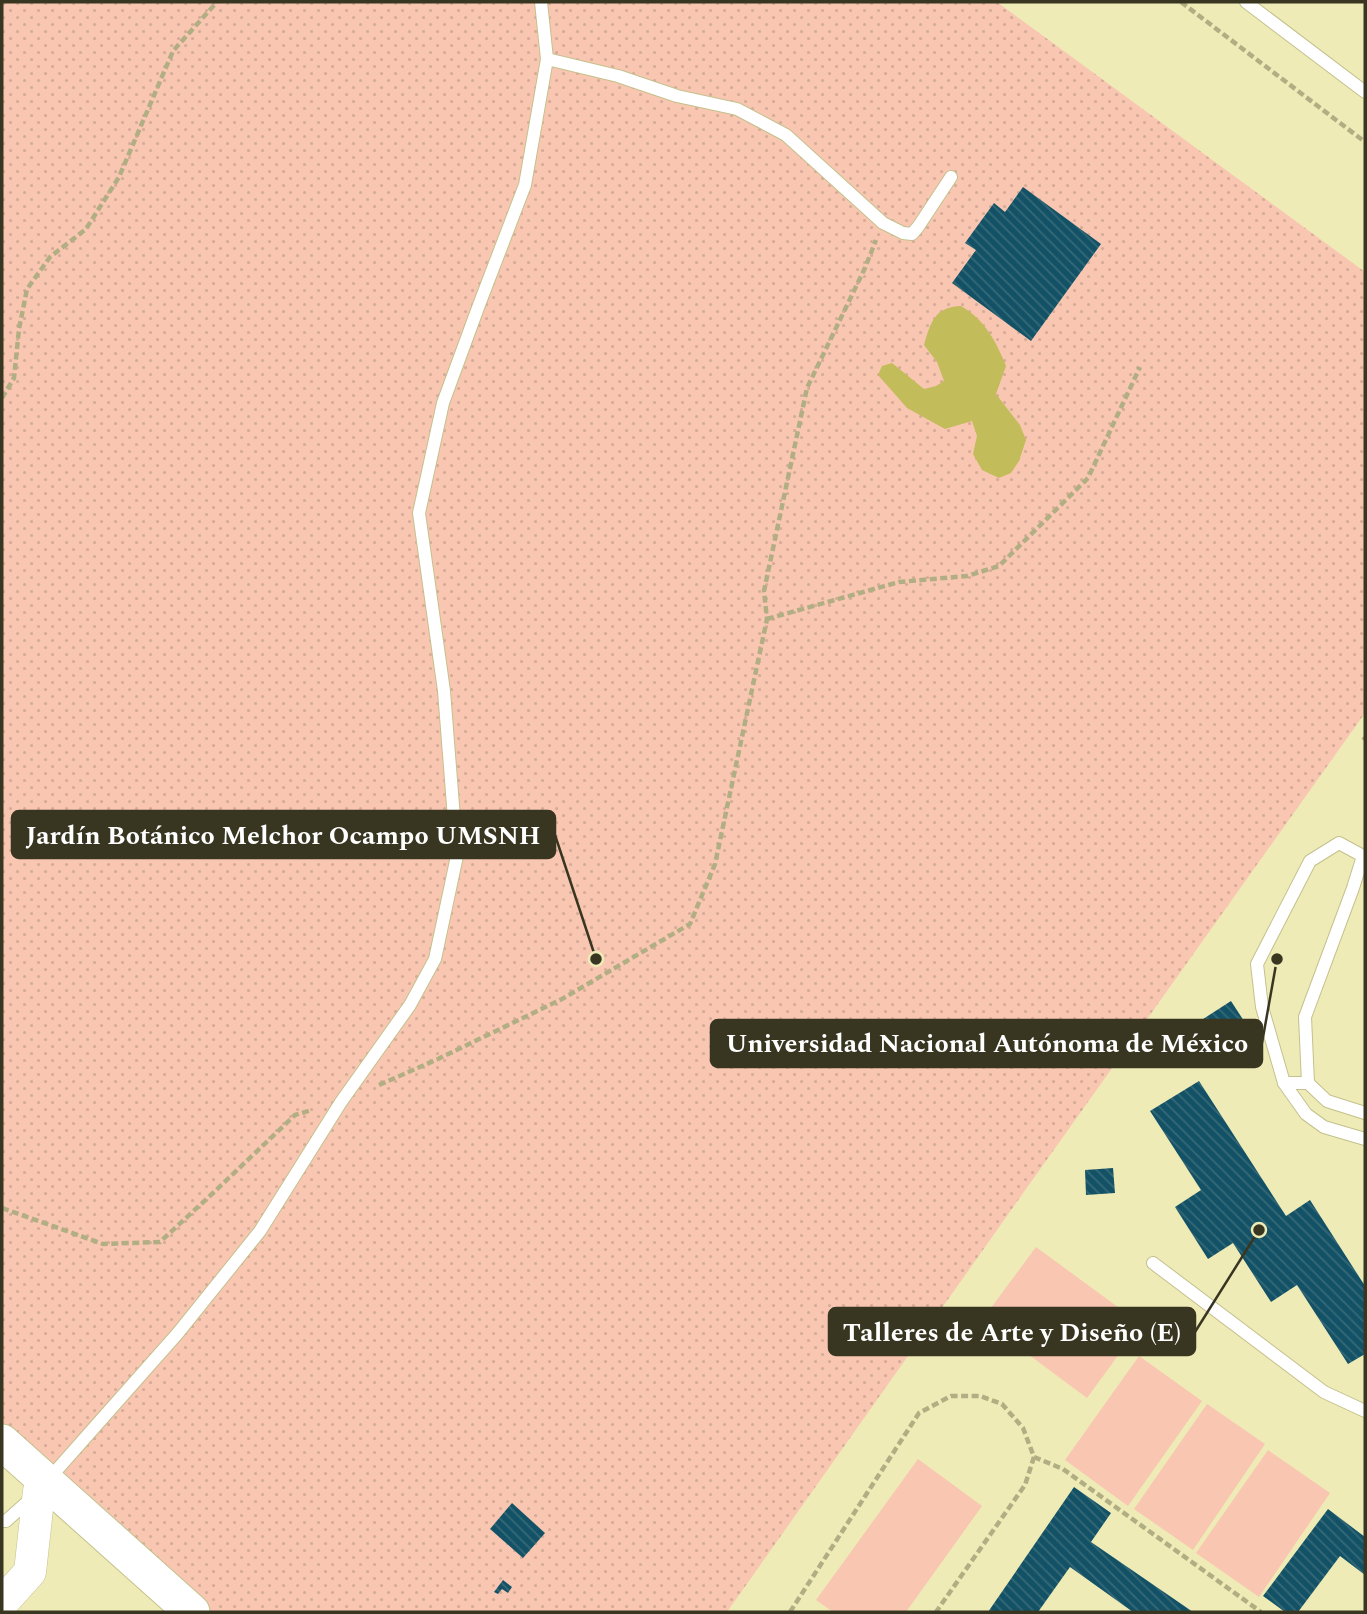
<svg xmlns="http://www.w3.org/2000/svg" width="1367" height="1614" viewBox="0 0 1367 1614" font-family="Spectral,serif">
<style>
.grass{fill:#f9c7b1}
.park{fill:url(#park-dots)}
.water{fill:#c2bc5a}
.building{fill:url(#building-back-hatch)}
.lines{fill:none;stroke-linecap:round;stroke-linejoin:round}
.service-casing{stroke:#c4c18d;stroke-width:14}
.tertiary-casing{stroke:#c4c18d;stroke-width:33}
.secondary-casing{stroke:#c4c18d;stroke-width:37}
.path{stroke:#b1ae84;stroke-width:4.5;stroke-dasharray:7 3.5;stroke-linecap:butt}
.service{stroke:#fff;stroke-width:12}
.tertiary{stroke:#fff;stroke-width:32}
.secondary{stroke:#fff;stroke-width:35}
.leader{fill:none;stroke:#383621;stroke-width:2.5}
.callout-dot{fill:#383621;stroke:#eeebb6;stroke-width:2.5}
.callout{fill:#383621;stroke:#383621;stroke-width:2.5}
.callout-label{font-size:26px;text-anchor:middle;font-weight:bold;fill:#fff}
</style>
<defs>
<pattern id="park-dots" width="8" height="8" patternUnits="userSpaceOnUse" patternTransform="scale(1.75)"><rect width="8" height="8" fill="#f9c7b1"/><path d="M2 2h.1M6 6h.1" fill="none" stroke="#d6ac98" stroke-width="1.8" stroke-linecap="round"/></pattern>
<pattern id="building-back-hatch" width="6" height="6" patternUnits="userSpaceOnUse" patternTransform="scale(1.75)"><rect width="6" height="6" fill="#135266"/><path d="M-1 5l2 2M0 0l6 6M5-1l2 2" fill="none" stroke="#366977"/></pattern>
</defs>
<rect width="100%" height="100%" fill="#eeebb6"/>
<g class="grass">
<path d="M1036,1247L1141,1324L1087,1398L982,1320Z"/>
<path d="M1139,1356L1202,1401L1128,1506L1065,1460Z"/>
<path d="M1207,1404L1265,1444L1193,1550L1134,1509Z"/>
<path d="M1268,1450L1330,1493L1259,1597L1196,1553Z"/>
<path d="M918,1459L982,1506L906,1612H833L816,1600Z"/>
</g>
<path class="park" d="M2,2H997L1365,272V713L1026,1189L727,1612H197L2,1437Z"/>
<path class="water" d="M961,306C985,320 996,341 1006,366L996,394L1020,425L1026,440L1019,461L1011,473L999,478L982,470L973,454L977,436L972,421L945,429L907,408L878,375L882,366L892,363L924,389L936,386L944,381L937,362L924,345C931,321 935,307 961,306Z"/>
<g class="building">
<path d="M1023,187L1101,244L1031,341L952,283L976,250L965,243L994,203L1005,212Z"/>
<path d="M1231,1001L1253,1035L1204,1066L1183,1032Z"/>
<path d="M1199,1081L1286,1216L1310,1200L1365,1286V1354L1348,1364L1297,1285L1271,1302L1233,1243L1208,1259L1175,1207L1201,1190L1150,1111Z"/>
<path d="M1113,1168L1115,1193L1086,1195L1085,1170Z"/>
<path d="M1074,1487L1111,1513L1091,1542L1193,1612H1133L1070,1567L1038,1612H988Z"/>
<path d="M512,1503L545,1533L523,1558L490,1529Z"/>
<path d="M1328,1509L1365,1537V1575L1340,1556L1298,1612H1285L1263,1596Z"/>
<path d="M503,1580L512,1587L508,1593L502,1589L498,1594L494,1592Z"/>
</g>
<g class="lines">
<g class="service-casing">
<g id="service">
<path d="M1246,2L1365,92"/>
<path d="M547,59L618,76L677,96L737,109L786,135L883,223L903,233L912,234L918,227L951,177"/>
<path d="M1284,1083H1308L1327,1101L1365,1113"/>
<path d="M1308,1083L1305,1017L1353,888L1363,856L1339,843L1310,861L1257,964L1262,1007L1284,1083L1306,1114L1324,1127L1365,1139"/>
<path d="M1153,1263L1324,1392L1365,1411"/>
<path d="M47,1481L178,1333L260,1231L341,1102L410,1005L435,959L457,856L444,691L419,513L443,403L479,305L525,185L547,59L541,2"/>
<path d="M2,1521H6L34,1496"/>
</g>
</g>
<g class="tertiary-casing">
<path id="tertiary" d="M2,1603L30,1572L39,1491"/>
</g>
<g class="secondary-casing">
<path id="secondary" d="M2,1442L192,1612"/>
</g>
<g class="path">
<path d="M1181,2L1365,142"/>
<path d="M2,398L14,378L19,329L27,289L50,257L86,229L119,177L173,51L217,2"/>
<path d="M767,619L899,582L967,576L999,566L1088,478L1140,367"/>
<path d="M1363,737L1365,739"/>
<path d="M379,1085L438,1059L562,999L690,924L715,864L767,619L764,591L807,388L865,268L876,240"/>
<path d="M2,1208L103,1244L160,1242L213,1193L295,1115L312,1110"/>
<path d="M1034,1457L1063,1469L1261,1612"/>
<path d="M790,1612L919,1413L951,1396H980L1002,1404L1023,1428L1034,1457L1025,1485L936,1612"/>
</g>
<use href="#service" class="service"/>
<use href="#tertiary" class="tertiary"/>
<use href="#secondary" class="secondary"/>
</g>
<path class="leader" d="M596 959L555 835M1277 959L1262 1043M1259 1230L1195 1332"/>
<g class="callout-dot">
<circle cx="596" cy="959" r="7"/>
<circle cx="1277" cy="959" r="7"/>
<circle cx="1259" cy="1230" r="7"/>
</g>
<g class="callout">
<rect x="12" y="811" width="543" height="47" rx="7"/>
<rect x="711" y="1020" width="551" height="47" rx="7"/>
<rect x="829" y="1308" width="366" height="47" rx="7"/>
</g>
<g class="callout-label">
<text x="283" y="844">Jardín Botánico Melchor Ocampo UMSNH</text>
<text x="987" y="1052">Universidad Nacional Autónoma de México</text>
<text x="1012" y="1341">Talleres de Arte y Diseño (E)</text>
</g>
<rect width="1367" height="1614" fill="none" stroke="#383621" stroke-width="7"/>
</svg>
